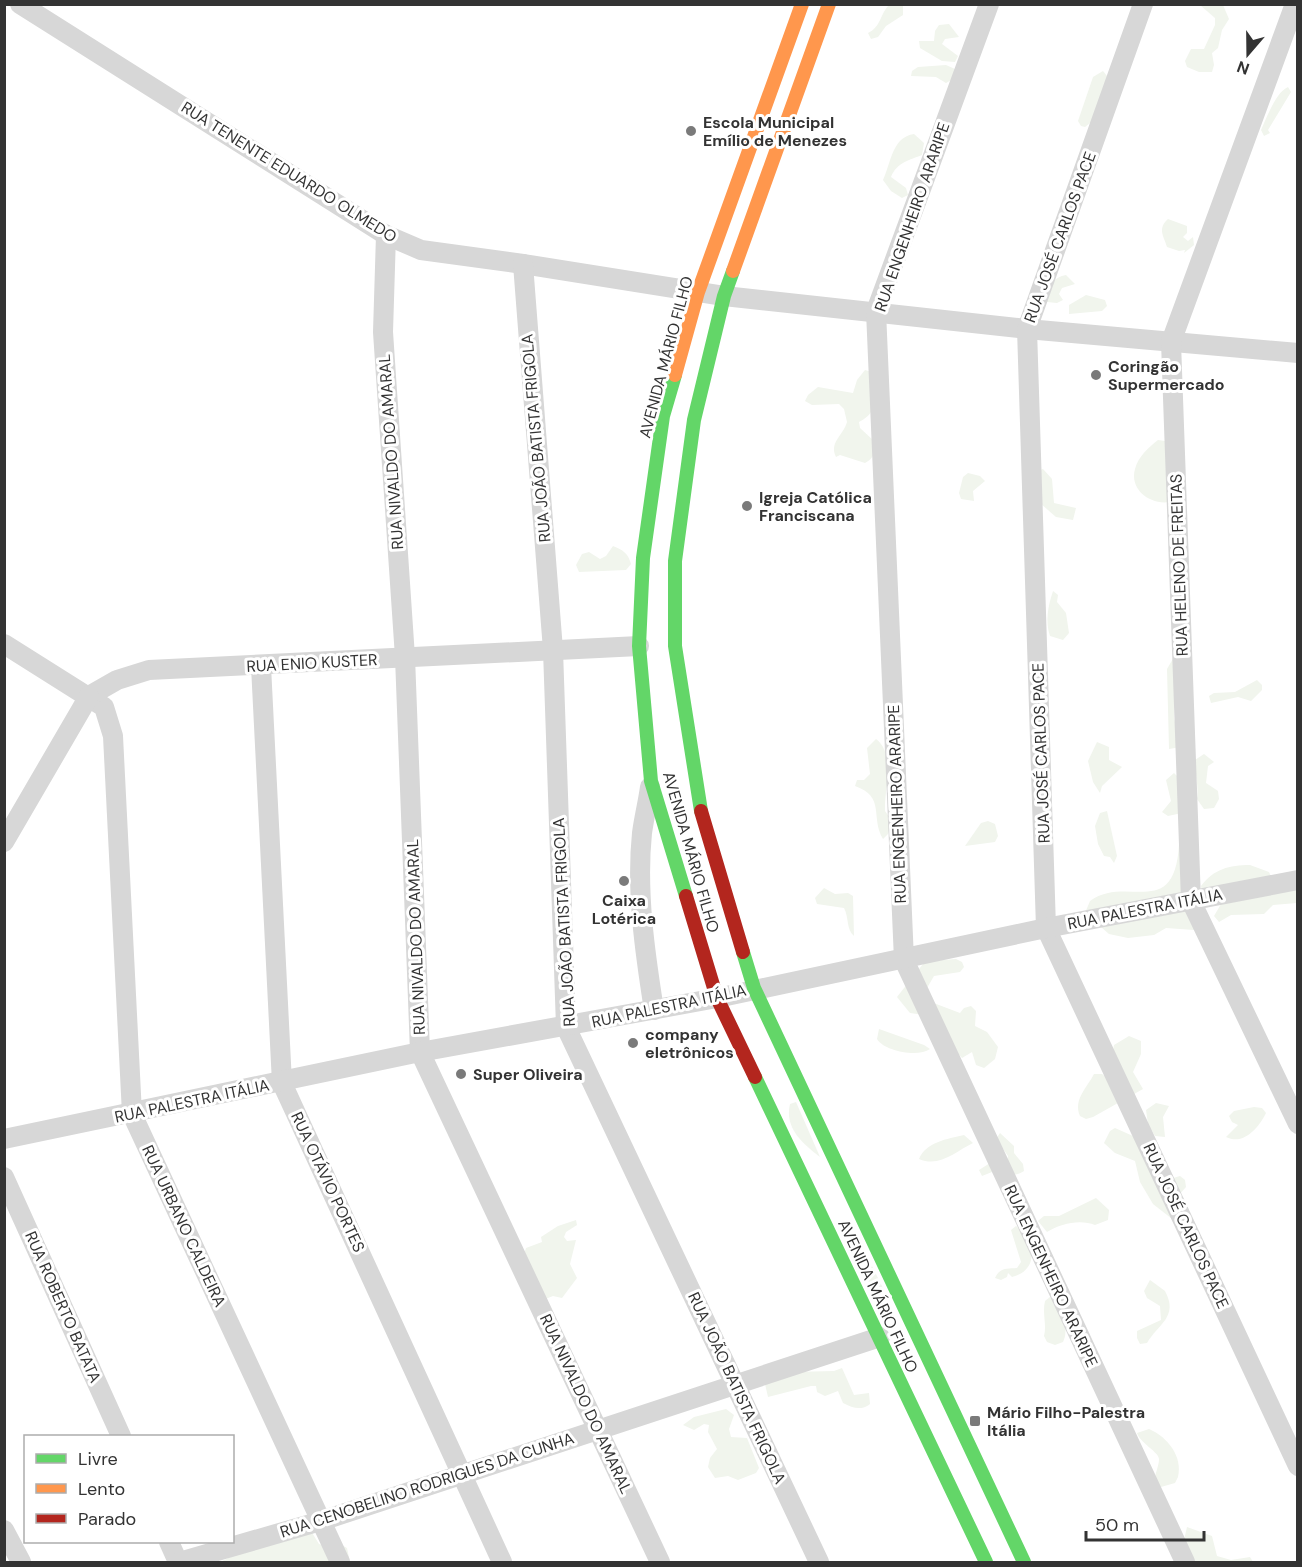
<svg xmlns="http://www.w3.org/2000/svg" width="1302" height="1567" viewBox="0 0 1302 1567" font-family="'DM Sans',sans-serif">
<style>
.green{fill:#f1f5ed}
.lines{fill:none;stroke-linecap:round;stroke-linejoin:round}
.street{stroke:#d7d7d7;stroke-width:20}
.fast{stroke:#63d668;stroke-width:14}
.slow{stroke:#ff974d;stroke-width:14}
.jam{stroke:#b3261e;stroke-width:14}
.poi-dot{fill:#7a7a7a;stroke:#fff;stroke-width:2}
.labels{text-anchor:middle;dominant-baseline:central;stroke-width:6;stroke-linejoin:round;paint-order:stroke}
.poi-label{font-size:16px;font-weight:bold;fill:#333;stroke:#fff;text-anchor:start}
.street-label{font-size:16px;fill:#333;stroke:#fff}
</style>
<rect width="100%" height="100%" fill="#fff"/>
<g class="green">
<path d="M889,5H903V15L886,26L878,37L871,39L868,33C881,27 880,14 889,5Z"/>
<path d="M1200,5H1223L1229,19L1222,30L1218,48L1212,53L1214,65L1212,72H1199L1187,67L1185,61L1191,49H1204L1215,25V18Z"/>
<path d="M949,24L959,37L945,39L942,44L958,56L955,62L942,61L920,48L919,41H934L935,31L939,25Z"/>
<path d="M946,65L955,69V78L946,83L936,77L911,76L912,71L918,67Z"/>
<path d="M1103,71L1107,76L1095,119L1085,127L1081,126L1078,121L1093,77Z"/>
<path d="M1288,87L1291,92L1268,130L1270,133L1264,136L1261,130C1267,117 1276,92 1288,87Z"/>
<path d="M914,134L924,143L922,155C910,160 897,162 891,177L906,188L908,195L902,198L891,191L883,180C891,163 892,137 914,134Z"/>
<path d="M1168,219L1187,226V233L1183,237L1188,241L1193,237L1194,245L1184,253L1185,250L1179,251L1167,247C1164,236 1157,229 1168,219Z"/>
<path d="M1066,275L1075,284L1062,288L1059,294L1063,300L1057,303L1047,302L1043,296C1048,286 1054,277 1066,275Z"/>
<path d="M1086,295L1105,300L1107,306L1102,311L1069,314V305Z"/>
<path d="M865,370L872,372C877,392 880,412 859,422L860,428L874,441C874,452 875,458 865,463L840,455L836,457C829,442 843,436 847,422L844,409L839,404L812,405L805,401L808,395L818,387L853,393L857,380Z"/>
<path d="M1158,440L1165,441L1169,445V502C1151,505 1129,490 1135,469C1138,457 1148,448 1158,440Z"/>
<path d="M1043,469L1052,479L1054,503L1076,508L1073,520L1056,517L1040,503V470Z"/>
<path d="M968,473L980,476L985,481L973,491L974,501L961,499L959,493L963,477Z"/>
<path d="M613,546C623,550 628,553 631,564L626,570L579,572L576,565L582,554L589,552L600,559L606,556Z"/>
<path d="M1053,591L1058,595L1057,602L1066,613L1069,633L1063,640L1050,636C1045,621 1048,606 1053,591Z"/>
<path d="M1174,657V718L1181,747L1169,749L1167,669Z"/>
<path d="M1257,680L1262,685V690L1251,701L1238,697L1211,703L1209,696L1214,693L1235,692Z"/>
<path d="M876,739C896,754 884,790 885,811L892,821L888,834L883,839C870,817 886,797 855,786L857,780H864L870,774L867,748Z"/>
<path d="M1097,742L1109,747V760L1122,767L1102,786L1100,793L1093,782L1088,761Z"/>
<path d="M1204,754L1214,762L1208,766L1206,783L1218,791L1219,799L1214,808L1204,809L1197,799C1199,787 1195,774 1195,760Z"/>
<path d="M1174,773L1182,781V813L1168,816L1162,812L1171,801L1166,780Z"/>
<path d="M1107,811L1117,856L1114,863L1110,857L1104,856L1098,844L1095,826L1100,813Z"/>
<path d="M988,821L995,824L998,836L995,842L965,846L981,823Z"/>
<path d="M1179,844L1186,848L1198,925L1194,930L1166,928L1154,935L1128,938L1109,934L1085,913L1090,901C1126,874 1175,922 1179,844Z"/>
<path d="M1250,865L1269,872L1272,879L1297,889V903L1273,905L1264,914L1231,915L1219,922L1214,916L1221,904L1202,892L1201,886C1214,869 1229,865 1250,865Z"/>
<path d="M824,888L835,894L848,893L853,896L854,936C846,929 849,917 844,908L817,904L815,898Z"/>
<path d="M956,959L962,962L964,967L960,972L934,976L927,988L931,1002L960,1013L964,1008L971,1006L976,1011L975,1026L987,1032L998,1047L995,1059L984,1068L976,1065L972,1052L962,1058L924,1015L910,1013L897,997L923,964L929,961Z"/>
<path d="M879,1029L924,1045L930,1049C918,1058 884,1051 877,1039Z"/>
<path d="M1129,1036L1141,1041V1054L1133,1072L1143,1089L1093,1117L1086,1119L1080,1116C1073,1099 1087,1088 1094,1074H1102L1108,1079L1114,1045Z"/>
<path d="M796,1102L820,1157C803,1144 784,1128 790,1104Z"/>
<path d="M1156,1103L1169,1106L1163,1117L1165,1137L1155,1136L1148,1124L1146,1110Z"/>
<path d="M1254,1107L1262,1108L1266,1113C1259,1127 1244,1146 1226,1137L1238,1125L1232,1122L1229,1116L1234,1111Z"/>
<path d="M1115,1128L1133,1136L1173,1178L1180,1176L1185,1180L1186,1187L1177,1197L1176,1222L1153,1204L1140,1182L1135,1161L1115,1153L1104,1143L1110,1131Z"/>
<path d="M1000,1133L1014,1146V1153L1023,1164L1024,1171C1014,1178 1007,1174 997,1170L982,1176L979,1170L990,1163L1007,1162L1008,1156L996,1139Z"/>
<path d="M964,1135L973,1143C956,1151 940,1168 919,1159C926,1142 947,1139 964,1135Z"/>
<path d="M1096,1198L1109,1210L1108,1220L1095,1225C1081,1219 1061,1223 1047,1232L1038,1221L1044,1216H1059Z"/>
<path d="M576,1220L577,1225L566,1232L564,1237L567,1241L576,1240L570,1264L577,1278L562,1298L553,1296L543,1300L524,1254L526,1248L542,1242L541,1237L558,1226Z"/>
<path d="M1016,1226C1035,1241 1040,1270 1012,1277L1008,1273L1007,1277L1001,1280L995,1278C1000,1267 1007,1269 1017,1268L1021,1262L1011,1230Z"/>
<path d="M867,1256L891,1304L888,1310L873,1296L862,1260Z"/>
<path d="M1150,1280L1165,1291C1179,1317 1158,1324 1147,1343L1140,1344L1137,1338V1331L1161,1320L1160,1306L1147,1298L1144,1291Z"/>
<path d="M1050,1297C1062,1305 1070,1330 1063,1342L1055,1345L1047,1342L1044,1336C1047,1325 1042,1313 1045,1301Z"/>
<path d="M842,1368L854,1395L869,1393L870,1404C861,1411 853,1408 843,1403L838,1391L825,1396L817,1392L816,1386H811L768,1397L765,1384L792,1372L834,1371Z"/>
<path d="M726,1409L734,1415L729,1429L731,1437L747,1438L759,1468L756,1473L738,1480L728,1476L715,1478L708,1467L710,1458L717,1449L708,1432L709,1425L704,1424L694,1430L683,1425L694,1417Z"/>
<path d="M1149,1429C1168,1437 1183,1457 1178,1477L1175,1483L1161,1487L1155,1483C1154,1474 1159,1467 1159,1459C1159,1452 1140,1443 1137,1433Z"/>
<path d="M1187,1527L1212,1536L1217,1556L1231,1560L1250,1557L1253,1562H1192L1184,1540Z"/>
<path d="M311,1531L319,1544L326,1546L335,1541L347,1548L350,1562H220L241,1552Z"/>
</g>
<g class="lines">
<g class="street">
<path d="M20,4L386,235L421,250L523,264L724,296L1027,329L1298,353"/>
<path d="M989,4L876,311L904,960L1185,1562"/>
<path d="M1143,4L1027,329L1046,928L1298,1466"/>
<path d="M1295,4L1171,342L1191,901L1298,1124"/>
<path d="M386,235L383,332L405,657L420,1052L660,1562"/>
<path d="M523,264L553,650L566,1027L819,1562"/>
<path d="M4,644L104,707L113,736L132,1114L340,1562"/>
<path d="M261,666L282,1083L502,1562"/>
<path d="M89,696L117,680L149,670L639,646"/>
<path d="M650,787C648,802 644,818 642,833C636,891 645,953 654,1010"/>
<path d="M4,842L89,696"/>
<path d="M4,1139L420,1052L717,998L1046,928L1298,880"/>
<path d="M4,1177L121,1436"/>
<path d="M4,1530L21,1562"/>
<path d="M169,1542L178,1562"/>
<path d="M179,1562L321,1521L880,1337"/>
</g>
<g class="fast">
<path d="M675,375L663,416L643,558L639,646L651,781L686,896"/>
<path d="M701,811L675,646V561L694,420L724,296L733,271"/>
<path d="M743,952L754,988L1024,1562"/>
<path d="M755,1077L986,1562"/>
</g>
<g class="slow">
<path d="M733,271L829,4"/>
<path d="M675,375L698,292L802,4"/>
</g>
<g class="jam">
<path d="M701,811L743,952"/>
<path d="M686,896L717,998L755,1077"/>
</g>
</g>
<g class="poi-dot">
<circle cx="691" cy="131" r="6"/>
<circle cx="1096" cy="375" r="6"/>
<circle cx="747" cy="506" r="6"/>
<circle cx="624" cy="881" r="6"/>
<circle cx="633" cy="1043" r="6"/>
<circle cx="461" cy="1074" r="6"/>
<rect x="969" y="1415" width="12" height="12" rx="3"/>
</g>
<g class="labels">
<g class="poi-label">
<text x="703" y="122">Escola Municipal<tspan x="703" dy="18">Emílio de Menezes</tspan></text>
<text x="1108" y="366">Coringão<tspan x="1108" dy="18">Supermercado</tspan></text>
<text x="759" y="497">Igreja Católica<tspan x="759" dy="18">Franciscana</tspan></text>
<text x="624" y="900" text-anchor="middle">Caixa<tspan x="624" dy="18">Lotérica</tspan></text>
<text x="645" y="1034">company<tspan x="645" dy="18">eletrônicos</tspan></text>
<text x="473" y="1074">Super Oliveira</text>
<text x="987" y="1412">Mário Filho-Palestra<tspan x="987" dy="18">Itália</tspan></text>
</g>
<g class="street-label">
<text transform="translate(289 172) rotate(32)">RUA TENENTE EDUARDO OLMEDO</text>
<text transform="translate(912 217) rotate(-71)">RUA ENGENHEIRO ARARIPE</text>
<text transform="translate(1060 237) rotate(-70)">RUA JOSÉ CARLOS PACE</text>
<text transform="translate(666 357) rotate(-75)">AVENIDA MÁRIO FILHO</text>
<text transform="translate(536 438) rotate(-95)">RUA JOÃO BATISTA FRIGOLA</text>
<text transform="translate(391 452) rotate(-94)">RUA NIVALDO DO AMARAL</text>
<text transform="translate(1179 565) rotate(-92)">RUA HELENO DE FREITAS</text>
<text transform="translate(312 663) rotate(-3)">RUA ENIO KUSTER</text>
<text transform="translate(1041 753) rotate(-92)">RUA JOSÉ CARLOS PACE</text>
<text transform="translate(897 804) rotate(-92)">RUA ENGENHEIRO ARARIPE</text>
<text transform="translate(691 852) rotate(74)">AVENIDA MÁRIO FILHO</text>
<text transform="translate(1145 909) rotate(-11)">RUA PALESTRA ITÁLIA</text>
<text transform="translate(564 922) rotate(-93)">RUA JOÃO BATISTA FRIGOLA</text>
<text transform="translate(416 937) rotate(-92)">RUA NIVALDO DO AMARAL</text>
<text transform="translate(669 1006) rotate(-12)">RUA PALESTRA ITÁLIA</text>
<text transform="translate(192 1101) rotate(-12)">RUA PALESTRA ITÁLIA</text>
<text transform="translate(328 1182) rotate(65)">RUA OTÁVIO PORTES</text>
<text transform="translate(184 1226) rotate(65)">RUA URBANO CALDEIRA</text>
<text transform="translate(1186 1226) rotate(65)">RUA JOSÉ CARLOS PACE</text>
<text transform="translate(1051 1276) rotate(65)">RUA ENGENHEIRO ARARIPE</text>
<text transform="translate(878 1296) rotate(65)">AVENIDA MÁRIO FILHO</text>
<text transform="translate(63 1307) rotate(66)">RUA ROBERTO BATATA</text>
<text transform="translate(737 1388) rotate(65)">RUA JOÃO BATISTA FRIGOLA</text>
<text transform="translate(586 1404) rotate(65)">RUA NIVALDO DO AMARAL</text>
<text transform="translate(427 1485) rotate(-18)">RUA CENOBELINO RODRIGUES DA CUNHA</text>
</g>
</g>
<rect width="1302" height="1567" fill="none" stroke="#333333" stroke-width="12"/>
<rect x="24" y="1435" width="210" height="108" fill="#ffffff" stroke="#adadad" stroke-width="1.5"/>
<rect x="36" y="1454" width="30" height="9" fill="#63d668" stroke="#adadad" stroke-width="1.5"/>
<text x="78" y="1465" font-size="18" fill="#333333">Livre</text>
<rect x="36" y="1484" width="30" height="9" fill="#ff974d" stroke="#adadad" stroke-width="1.5"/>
<text x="78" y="1495" font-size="18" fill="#333333">Lento</text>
<rect x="36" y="1514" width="30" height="9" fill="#b3261e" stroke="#adadad" stroke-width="1.5"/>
<text x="78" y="1525" font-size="18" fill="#333333">Parado</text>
<g transform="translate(1248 54) rotate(200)" stroke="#ffffff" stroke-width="4.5" paint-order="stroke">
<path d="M0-4.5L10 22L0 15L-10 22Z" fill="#333333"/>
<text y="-9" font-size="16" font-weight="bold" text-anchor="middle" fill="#333333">N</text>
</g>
<path d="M1086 1531v9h118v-9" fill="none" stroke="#333333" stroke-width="3"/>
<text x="1095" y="1531" font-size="18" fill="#333333" stroke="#ffffff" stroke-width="4.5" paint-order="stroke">50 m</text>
</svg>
